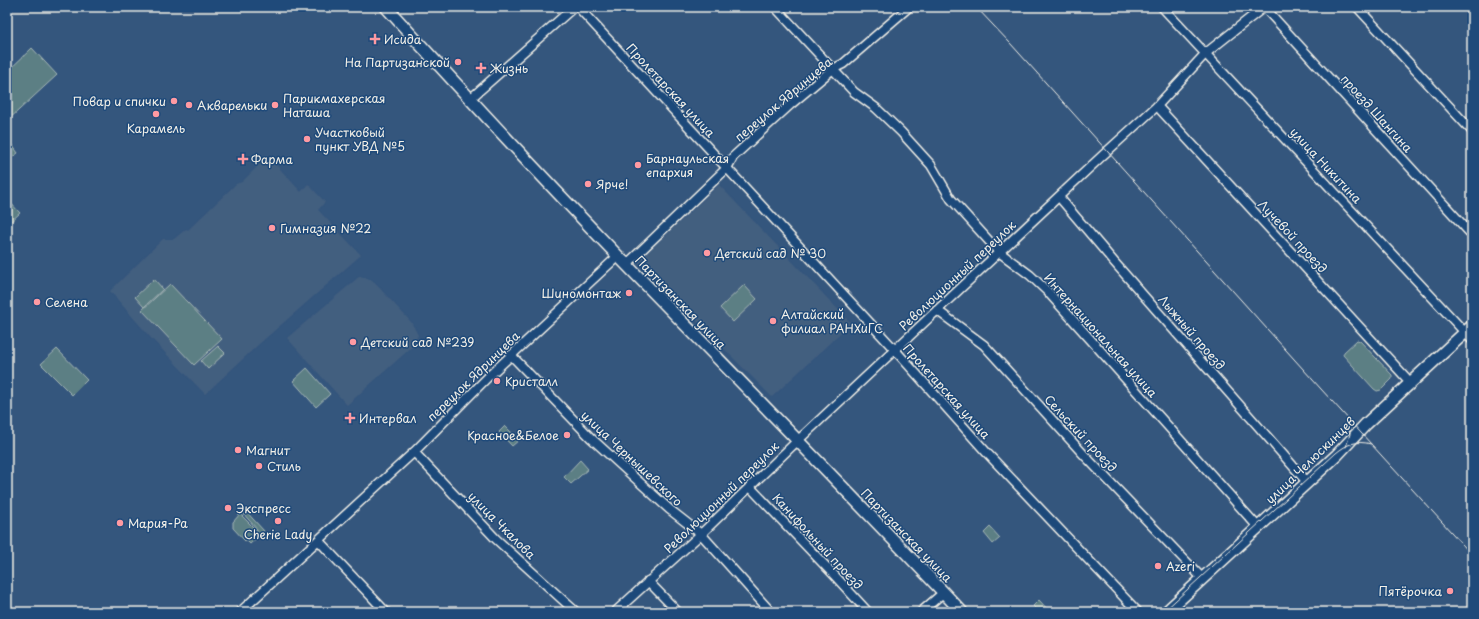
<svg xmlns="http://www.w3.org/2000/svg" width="1479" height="619" viewBox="0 0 1479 619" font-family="'Playpen Sans',sans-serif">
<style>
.built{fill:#435e7f}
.green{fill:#5c7f84;stroke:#a8b8b6}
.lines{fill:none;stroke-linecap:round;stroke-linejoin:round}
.street-casing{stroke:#f4f1e8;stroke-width:11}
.secondary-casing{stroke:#f4f1e8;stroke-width:14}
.street{stroke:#1f4a7a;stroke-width:8}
.secondary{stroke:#1f4a7a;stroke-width:11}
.tram{stroke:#f4f1e8;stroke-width:1}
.poi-dot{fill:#ff9aa2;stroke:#1f4a7a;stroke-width:1.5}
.labels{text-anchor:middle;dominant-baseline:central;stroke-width:3;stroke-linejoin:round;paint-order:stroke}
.poi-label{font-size:12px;fill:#f4f1e8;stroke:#1f4a7a;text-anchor:start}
.street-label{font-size:12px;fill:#f4f1e8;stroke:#1f4a7a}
</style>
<rect width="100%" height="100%" fill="#34567d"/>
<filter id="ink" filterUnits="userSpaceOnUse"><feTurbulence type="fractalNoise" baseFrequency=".025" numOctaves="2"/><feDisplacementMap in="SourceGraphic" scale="8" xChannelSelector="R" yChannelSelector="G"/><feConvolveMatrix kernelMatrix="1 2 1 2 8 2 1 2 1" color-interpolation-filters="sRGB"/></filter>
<g filter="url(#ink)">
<g class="built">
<path d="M268,156L301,192L308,184L325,202L318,210L361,255L259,344L205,394L151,338L110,291L163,239H174L186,229L188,230L236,184L242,182Z"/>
<path d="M719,185L851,323L772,397L638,262Z"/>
<path d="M360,276L372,280L411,322L418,335L413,346L347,405L287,338Z"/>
</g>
<g class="green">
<path d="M32,48L57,75L7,121V72Z"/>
<path d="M7,135L9,141L18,153L7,161Z"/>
<path d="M7,199L20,213L7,225Z"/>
<path d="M154,279L163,289L144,307L135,297Z"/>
<path d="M170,284L222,339L194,365L142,310Z"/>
<path d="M744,285L757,299L733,322L720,308Z"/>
<path d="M1357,340L1360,341L1392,375V379L1381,390L1377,391L1374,389L1343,355L1344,352Z"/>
<path d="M218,346L225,353L208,369L201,361Z"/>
<path d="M57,349L87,380L72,395L41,364Z"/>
<path d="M307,368L330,394L316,407L293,381Z"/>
<path d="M505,426L519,440L512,446L499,432Z"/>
<path d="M580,460L588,469L571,484L564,477Z"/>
<path d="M242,507L264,531L250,544L247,541L257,533V531L245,541L233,528V522L240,514L257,531V529L240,510Z"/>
<path d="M990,527L1000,538L993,544L984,533Z"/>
<path d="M1039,600L1050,612H1039L1033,606Z"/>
</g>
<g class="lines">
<g class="street-casing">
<g id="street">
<path d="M578,7L895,350L987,453L1138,612"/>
<path d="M775,7L854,92L876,108L901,132L931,165L951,199L999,252L1030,275L1048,292L1258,527"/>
<path d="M1162,7L1472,340"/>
<path d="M1264,7L1472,235"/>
<path d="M1357,7L1472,131"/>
<path d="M470,99L574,7"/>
<path d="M1157,106L1410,382"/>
<path d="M1059,197L1115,263L1307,482"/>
<path d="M626,265L727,168L733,157L790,105L833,69L843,64L909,7"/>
<path d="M938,311L984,345L1086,457L1202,578"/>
<path d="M511,355L591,438L669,509L701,534L771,612"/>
<path d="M414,452L496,539L576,612"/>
<path d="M750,487L835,576L868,612"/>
<path d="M319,541L386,612"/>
<path d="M648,581L678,612"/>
<path d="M240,612L414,452L489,376L618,256"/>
<path d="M615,612L701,534L792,446L1102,156L1157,106L1206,53L1264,7"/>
<path d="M921,612L944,592"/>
</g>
</g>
<g class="secondary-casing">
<g id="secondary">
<path d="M386,7C462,91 539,174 618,256C733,374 849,492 962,612"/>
<path d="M1166,612L1337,455L1366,424L1472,326"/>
</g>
</g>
<use href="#street" class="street"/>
<use href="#secondary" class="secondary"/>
<g class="tram">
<path d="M976,7L1010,43L1321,389L1472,555"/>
<path d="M1346,447L1350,434L1348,420"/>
<path d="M1163,612L1336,453C1347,444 1356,440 1371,444"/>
</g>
</g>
</g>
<g class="poi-dot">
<path d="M373 33h4v4h4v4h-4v4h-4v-4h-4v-4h4z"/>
<circle cx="458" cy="62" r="4"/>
<path d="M479 62h4v4h4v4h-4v4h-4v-4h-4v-4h4z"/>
<circle cx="174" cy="101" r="4"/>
<circle cx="189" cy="105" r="4"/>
<circle cx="275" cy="105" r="4"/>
<circle cx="156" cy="114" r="4"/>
<circle cx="307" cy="139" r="4"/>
<path d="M241 153h4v4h4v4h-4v4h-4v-4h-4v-4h4z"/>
<circle cx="638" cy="165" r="4"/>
<circle cx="588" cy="184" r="4"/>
<circle cx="272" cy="228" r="4"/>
<circle cx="707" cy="253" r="4"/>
<circle cx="629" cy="293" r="4"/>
<circle cx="37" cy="302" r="4"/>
<circle cx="773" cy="321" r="4"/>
<circle cx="353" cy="342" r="4"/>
<circle cx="497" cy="381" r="4"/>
<path d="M348 412h4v4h4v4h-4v4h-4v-4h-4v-4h4z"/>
<circle cx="567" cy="435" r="4"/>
<circle cx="238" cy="450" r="4"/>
<circle cx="259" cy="466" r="4"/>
<circle cx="228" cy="508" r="4"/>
<circle cx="278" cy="521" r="4"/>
<circle cx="120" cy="523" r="4"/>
<circle cx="1158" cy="566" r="4"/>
<circle cx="1450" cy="591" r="4"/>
</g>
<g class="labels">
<g class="poi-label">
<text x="384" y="39">Исида</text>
<text x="450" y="62" text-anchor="end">На Партизанской</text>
<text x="490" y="68">Жизнь</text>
<text x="283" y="98">Парикмахерская<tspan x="283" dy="14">Наташа</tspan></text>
<text x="166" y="101" text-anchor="end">Повар и спички</text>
<text x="197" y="105">Акварельки</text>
<text x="156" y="128" text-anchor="middle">Карамель</text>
<text x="315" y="132">Участковый<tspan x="315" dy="14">пункт УВД №5</tspan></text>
<text x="646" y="158">Барнаульская<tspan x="646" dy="14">епархия</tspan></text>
<text x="251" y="159">Фарма</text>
<text x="596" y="184">Ярче!</text>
<text x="280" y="228">Гимназия №22</text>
<text x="715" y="253">Детский сад № 30</text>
<text x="621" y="293" text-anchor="end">Шиномонтаж</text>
<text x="45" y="302">Селена</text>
<text x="781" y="314">Алтайский<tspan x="781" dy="14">филиал РАНХиГС</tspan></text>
<text x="361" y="342">Детский сад №239</text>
<text x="505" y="381">Кристалл</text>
<text x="359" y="418">Интервал</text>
<text x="559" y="435" text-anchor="end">Красное&amp;Белое</text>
<text x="246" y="450">Магнит</text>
<text x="267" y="466">Стиль</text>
<text x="236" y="508">Экспресс</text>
<text x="128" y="523">Мария-Ра</text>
<text x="278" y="534" text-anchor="middle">Cherie Lady</text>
<text x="1166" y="566">Azeri</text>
<text x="1442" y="591" text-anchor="end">Пятёрочка</text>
</g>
<g class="street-label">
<text transform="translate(671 90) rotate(47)">Пролетарская улица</text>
<text transform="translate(783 99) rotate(-40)">переулок Ядринцева</text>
<text transform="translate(1377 113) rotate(48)">проезд Шангина</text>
<text transform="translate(1326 165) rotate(47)">улица Никитина</text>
<text transform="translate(1293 236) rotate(47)">Лучевой проезд</text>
<text transform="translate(957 275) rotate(-43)">Революционный переулок</text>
<text transform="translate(681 302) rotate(46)">Партизанская улица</text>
<text transform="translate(1192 332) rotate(49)">Лыжный проезд</text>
<text transform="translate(1101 335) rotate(48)">Интернациональная улица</text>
<text transform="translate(473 376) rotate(-44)">переулок Ядринцева</text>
<text transform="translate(947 391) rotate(48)">Пролетарская улица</text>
<text transform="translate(1081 433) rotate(47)">Сельский проезд</text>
<text transform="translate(632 458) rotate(43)">улица Чернышевского</text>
<text transform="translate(1310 460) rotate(-44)">улица Челюскинцев</text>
<text transform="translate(721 497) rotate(-44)">Революционный переулок</text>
<text transform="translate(502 525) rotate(45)">улица Чкалова</text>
<text transform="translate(907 535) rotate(46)">Партизанская улица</text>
<text transform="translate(818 541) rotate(47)">Канифольный проезд</text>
</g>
</g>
<rect width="1479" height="619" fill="none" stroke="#1f4a7a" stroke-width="24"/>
<rect x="12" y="12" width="1455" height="595" fill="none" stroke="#f4f1e8" stroke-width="1.5" filter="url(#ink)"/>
</svg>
